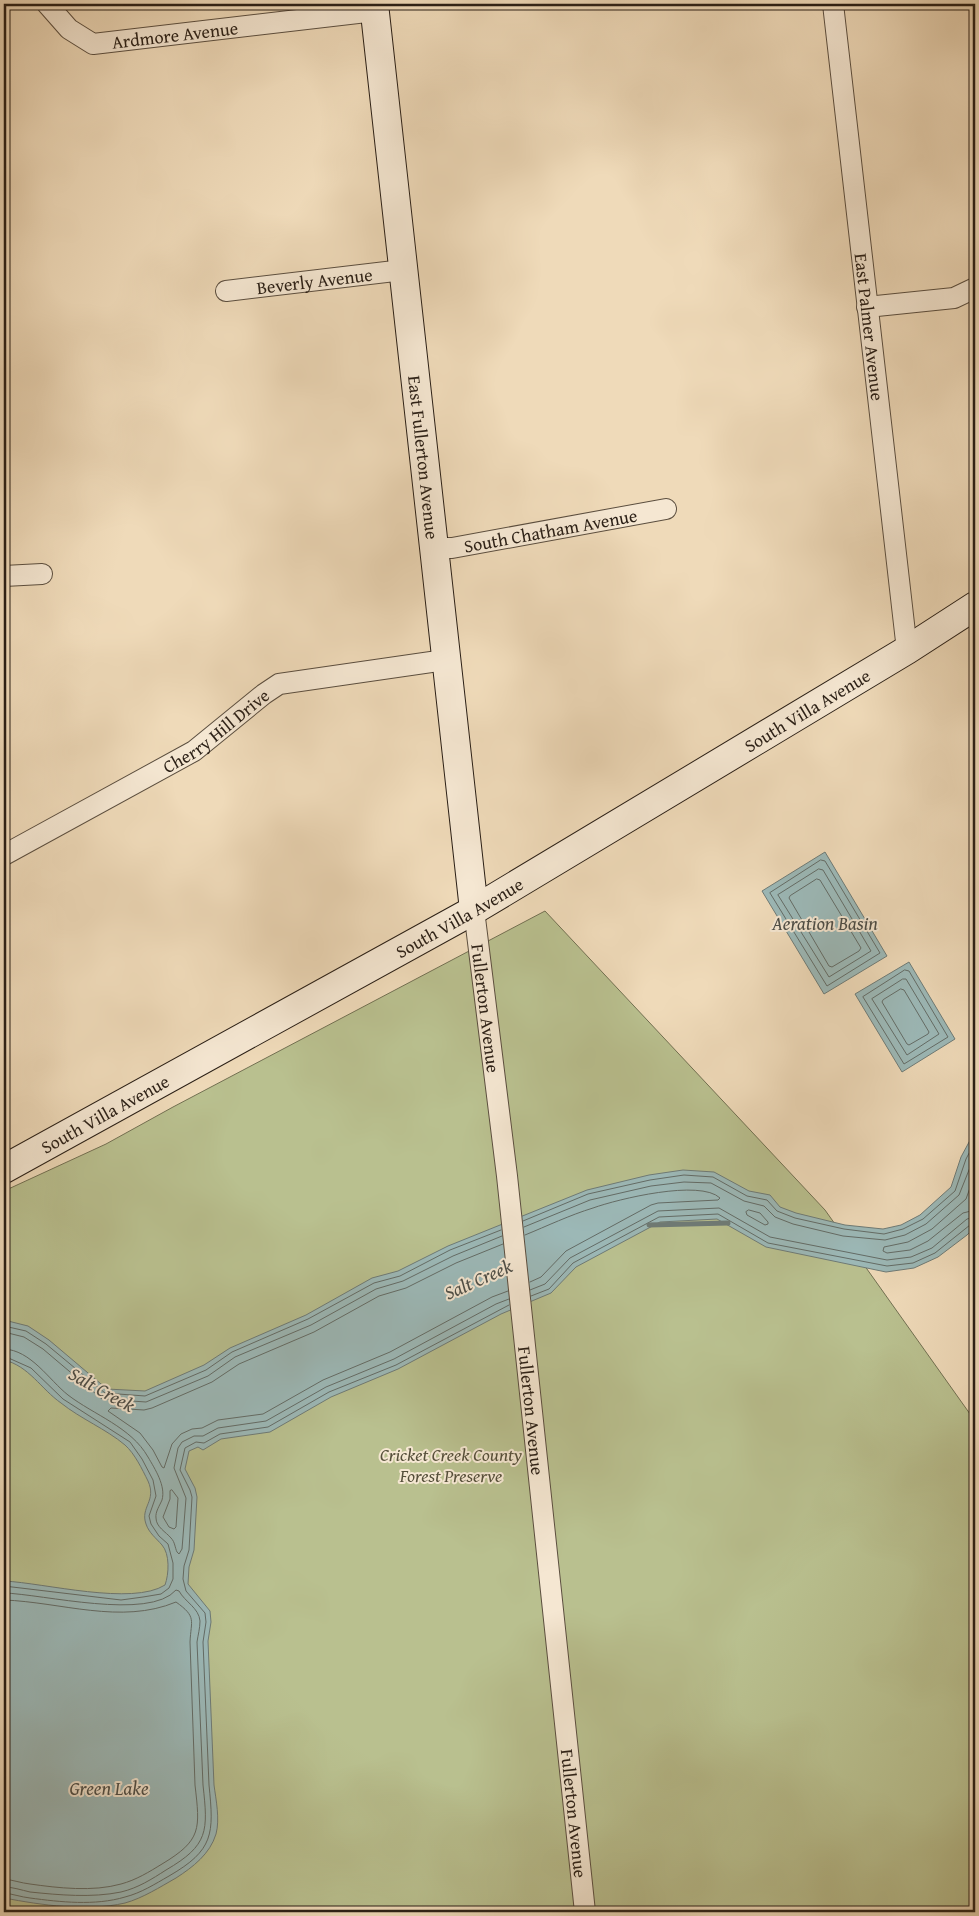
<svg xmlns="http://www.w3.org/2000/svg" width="979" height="1916" viewBox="0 0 979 1916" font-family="'Gentium Book Plus',serif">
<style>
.green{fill:#b9c08f;stroke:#727052}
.water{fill:#9cb9b8;stroke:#6e7b77}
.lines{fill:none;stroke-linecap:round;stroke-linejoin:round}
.shore{stroke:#636c67;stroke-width:1}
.stream{stroke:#6e7b77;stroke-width:5}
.street-casing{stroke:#5b4e3f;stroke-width:22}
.secondary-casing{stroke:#2a1f16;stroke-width:30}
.street{stroke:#f5e7d2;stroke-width:20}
.secondary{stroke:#f5e7d2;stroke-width:28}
.labels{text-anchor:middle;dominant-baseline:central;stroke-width:4;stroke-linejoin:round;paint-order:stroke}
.street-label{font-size:18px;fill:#2a1f16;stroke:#f5e7d2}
.park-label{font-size:18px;font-style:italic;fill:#554f3a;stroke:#f5e7d2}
.water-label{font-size:19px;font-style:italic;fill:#4c4d47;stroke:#f5e7d2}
</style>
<rect width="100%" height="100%" fill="#efdab9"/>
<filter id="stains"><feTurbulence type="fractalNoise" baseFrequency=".004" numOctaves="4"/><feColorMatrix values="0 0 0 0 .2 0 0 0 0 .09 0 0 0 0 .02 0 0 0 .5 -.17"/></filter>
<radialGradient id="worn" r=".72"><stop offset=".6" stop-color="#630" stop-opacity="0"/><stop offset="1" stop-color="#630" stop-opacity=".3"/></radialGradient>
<path class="green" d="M545,911L825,1210L975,1421V1912H4V1191L106,1144L173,1107Z"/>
<g class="water">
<path d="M825,852L887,956L824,994L762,891Z"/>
<path d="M909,962L955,1039L902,1072L855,994Z"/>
<path d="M975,1131V1227L967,1235L938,1257L914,1268L886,1272L766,1247L717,1219L660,1222L576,1267L551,1293L501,1314L398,1369L331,1397L270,1432L221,1439L203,1450L198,1447L189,1451L185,1469L195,1488L197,1497L194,1550L189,1567L188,1584L210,1611L211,1622L208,1641L214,1785C216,1800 220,1819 216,1834C210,1854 193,1867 176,1878C160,1887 143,1898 125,1903C86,1912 42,1905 4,1898V1581C45,1583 132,1606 165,1585C169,1574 170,1554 162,1545C156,1538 149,1533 146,1524C140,1507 157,1501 148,1481C142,1469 135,1454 125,1445C106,1429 81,1419 61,1403C41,1389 29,1366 4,1360V1320L28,1326L49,1340L107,1389L145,1391L204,1365L230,1348L306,1315L372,1278L398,1271L448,1246L587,1190L649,1175L683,1170L714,1172L749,1191L770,1195L780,1207L796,1213L845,1225L883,1229L901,1225L920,1215L951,1187L961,1157Z"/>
</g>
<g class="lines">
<g class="shore">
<path d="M821,860L825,861L880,953L827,986L770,893Z"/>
<path d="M819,869L823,870L871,951L829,977L778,895Z"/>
<path d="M817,879L820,880L861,948L859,951L832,967L829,966L789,898L790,896Z"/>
<path d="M905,970L909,971L948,1037L904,1064L863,997Z"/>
<path d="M903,979H906L939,1034L907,1055L872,999Z"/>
<path d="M901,989L904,990L929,1032L928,1034L909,1045L907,1044L882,1002L883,1000Z"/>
<path d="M975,1174L966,1199L932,1229L908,1242L884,1247L883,1251L887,1253L910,1250L928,1241L963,1213L975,1210"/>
<path d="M749,1210L760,1213L768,1222V1224L765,1225L747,1215L746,1212Z"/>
<path d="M523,1221L588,1194L650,1180L684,1175L713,1177L747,1196L767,1200L777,1211L795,1218L844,1229L884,1234L903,1229L923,1219L955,1191L966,1159L975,1142"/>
<path d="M524,1227L590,1200L651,1186L684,1182L711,1183L744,1201L764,1206L775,1217L793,1224L843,1236L885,1240L905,1235L926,1224L959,1195L975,1155"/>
<path d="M525,1235C547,1226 570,1215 593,1208C618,1199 700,1179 720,1198L718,1200L658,1203L651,1205L566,1251L541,1277L530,1282"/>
<path d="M503,1244L456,1263L406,1288L379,1296L314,1332L239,1364L212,1382L152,1408L144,1410L111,1408L108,1411L140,1433L153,1450L162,1467L164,1468L172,1444L181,1434L192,1429L202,1428L218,1420L263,1414L323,1380L390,1352L492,1297L508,1291"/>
<path d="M530,1290L545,1284L570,1258L658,1211L719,1208L770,1237L887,1260L911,1257L932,1248L967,1219L975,1217"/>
<path d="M531,1296L549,1289L573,1263L659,1217L718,1214L768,1243L887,1266L913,1263L935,1253L970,1225L975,1224"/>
<path d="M4,1326L26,1331L46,1344L105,1393L145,1396L206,1370L232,1352L308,1319L374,1283L400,1276L450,1250L501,1230"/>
<path d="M4,1332L24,1337L43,1349L102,1399L146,1402L208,1376L235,1357L311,1325L376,1289L403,1281L453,1256L502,1236"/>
<path d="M4,1349C31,1350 49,1380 68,1395C94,1415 131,1427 148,1457C155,1469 166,1486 162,1500C160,1505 155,1512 156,1518C156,1527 166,1532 171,1538C175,1542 175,1548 177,1552L179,1554L182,1549L186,1498L174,1468L178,1448L182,1442L194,1436H203L218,1428L266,1421L326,1387L394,1359L496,1304L509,1299"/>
<path d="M4,1356L31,1368L63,1399L130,1442L142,1459L153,1480L156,1496L149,1516L151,1524L159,1536L168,1544L173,1563V1579L169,1588L161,1594L143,1597L121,1600L4,1586"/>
<path d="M172,1490L178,1498L176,1527L174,1529L169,1527L163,1517L170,1499V1491Z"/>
<path d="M4,1593C43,1594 149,1621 176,1590L179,1591C185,1602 199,1608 200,1621C200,1628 198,1635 197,1642L203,1785C208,1831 209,1845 166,1870C152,1879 138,1888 121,1892C92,1898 59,1895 30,1892C21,1890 13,1887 4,1887"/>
<path d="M4,1600C61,1602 121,1625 176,1602C197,1617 191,1620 190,1642L195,1785C200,1829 202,1840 162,1864C149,1872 136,1880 121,1884C93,1892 58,1888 30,1884C21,1883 13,1880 4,1879"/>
<path d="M4,1893C13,1894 21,1897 30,1898C60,1902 95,1906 125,1897C141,1893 155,1884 169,1876C214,1850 214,1834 209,1785L203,1642L206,1622L205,1613L186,1591L183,1579L184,1566L189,1550L192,1497L190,1490L180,1470L185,1448L196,1442L204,1443L220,1434L268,1427L329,1392L396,1365L509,1305"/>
</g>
<path class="stream" d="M649,1225L728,1223"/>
<g class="street-casing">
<g id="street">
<path id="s1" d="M47,4L69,29L93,44L375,11"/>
<path id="s2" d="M833,4L907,650"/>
<path id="s3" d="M226,291L403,270"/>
<path d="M867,307L954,298L975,288"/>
<path id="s4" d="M433,548H452L666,509"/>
<path d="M4,576L42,574"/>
<path id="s5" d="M4,855L194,751L264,694L279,684L445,660"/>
<path id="s6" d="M474,910L507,1176L585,1912"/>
</g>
</g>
<g class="secondary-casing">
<g id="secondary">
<path id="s7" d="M374,4L474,910"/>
<path id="s8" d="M4,1169L474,910L907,650L975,606"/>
</g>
</g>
<use href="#street" class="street"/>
<use href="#secondary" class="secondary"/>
</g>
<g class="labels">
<g class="street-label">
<text stroke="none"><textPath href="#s1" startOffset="144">Ardmore Avenue</textPath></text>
<text stroke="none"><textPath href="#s3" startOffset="89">Beverly Avenue</textPath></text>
<text stroke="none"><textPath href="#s2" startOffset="325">East Palmer Avenue</textPath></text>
<text stroke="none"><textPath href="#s7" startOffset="456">East Fullerton Avenue</textPath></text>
<text stroke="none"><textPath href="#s4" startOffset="119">South Chatham Avenue</textPath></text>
<text stroke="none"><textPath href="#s8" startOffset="925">South Villa Avenue</textPath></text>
<text stroke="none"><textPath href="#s5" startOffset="246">Cherry Hill Drive</textPath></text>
<text stroke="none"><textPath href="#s8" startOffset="520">South Villa Avenue</textPath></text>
<text stroke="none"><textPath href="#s6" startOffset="99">Fullerton Avenue</textPath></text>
<text stroke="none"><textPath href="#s8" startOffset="115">South Villa Avenue</textPath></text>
<text stroke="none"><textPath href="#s6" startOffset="504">Fullerton Avenue</textPath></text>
<text stroke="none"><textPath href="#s6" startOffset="909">Fullerton Avenue</textPath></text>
</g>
<g class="park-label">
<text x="451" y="1454">Cricket Creek County<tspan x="451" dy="21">Forest Preserve</tspan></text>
</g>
<g class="water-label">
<text x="825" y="923">Aeration Basin</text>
<text transform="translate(478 1279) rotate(-24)">Salt Creek</text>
<text transform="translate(102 1389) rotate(29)">Salt Creek</text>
<text x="109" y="1788">Green Lake</text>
</g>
</g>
<rect width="979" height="1916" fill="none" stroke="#efdab9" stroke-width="20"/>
<rect x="5" y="5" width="969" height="1906" fill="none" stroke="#2a1f16" stroke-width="2.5"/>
<rect x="10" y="10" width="959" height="1896" fill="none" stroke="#2a1f16"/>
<rect width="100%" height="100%" filter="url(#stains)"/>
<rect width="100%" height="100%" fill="url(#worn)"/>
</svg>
